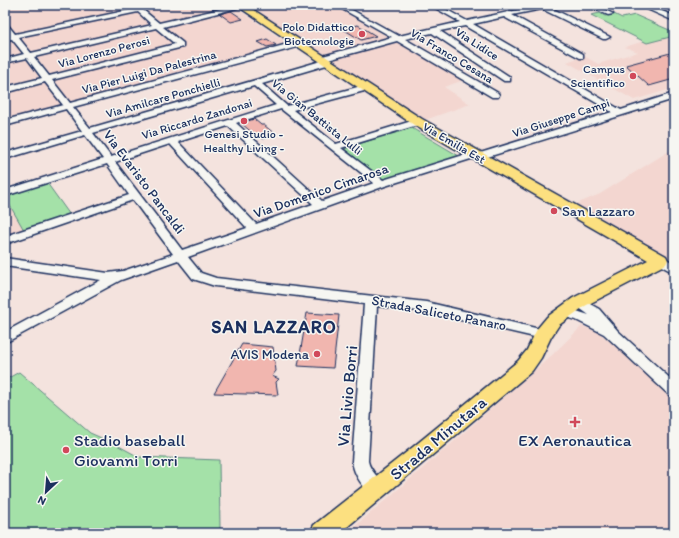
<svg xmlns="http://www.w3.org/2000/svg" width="679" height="538" viewBox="0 0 679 538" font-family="Itim,sans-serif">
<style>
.built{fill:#f3d6d0}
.green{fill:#a4e1a8;stroke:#608883}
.building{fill:#f1b6af;stroke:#1b2f5e}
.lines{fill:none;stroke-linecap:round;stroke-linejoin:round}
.minor-casing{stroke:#1b2f5e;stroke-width:3}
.major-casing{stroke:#1b2f5e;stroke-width:3}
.minor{fill:#f6f6f2;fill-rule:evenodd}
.major{fill:#fce080;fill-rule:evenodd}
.poi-dot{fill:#d1495b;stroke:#f6f6f2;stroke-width:1.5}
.labels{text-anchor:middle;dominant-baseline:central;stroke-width:3;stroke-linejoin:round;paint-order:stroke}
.far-poi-label{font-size:12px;fill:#1b2f5e;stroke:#f6f6f2;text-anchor:end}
.far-street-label{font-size:12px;fill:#1b2f5e;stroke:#f6f6f2}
.street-label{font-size:14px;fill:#1b2f5e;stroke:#f6f6f2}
.poi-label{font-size:14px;fill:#1b2f5e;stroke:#f6f6f2;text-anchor:start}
.near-street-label{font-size:17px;fill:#1b2f5e;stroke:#f6f6f2}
.near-poi-label{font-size:17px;fill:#1b2f5e;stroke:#f6f6f2;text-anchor:start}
.district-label{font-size:18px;font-weight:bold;letter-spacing:1px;fill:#1b2f5e;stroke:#f6f6f2}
</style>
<rect width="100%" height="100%" fill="#f4e3de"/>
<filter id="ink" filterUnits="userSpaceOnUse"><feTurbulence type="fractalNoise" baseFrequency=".025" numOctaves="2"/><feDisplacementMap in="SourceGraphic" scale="8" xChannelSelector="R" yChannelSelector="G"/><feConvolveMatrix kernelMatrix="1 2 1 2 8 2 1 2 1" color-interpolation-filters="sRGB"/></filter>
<g filter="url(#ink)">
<g class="built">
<path d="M5,5H232L287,43L5,121Z"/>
<path d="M247,5H332L464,80L444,87L470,104L425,120Z"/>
<path d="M674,36V88L634,100L567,62L584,56L598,64L638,52L625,47L644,41L647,43Z"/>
<path d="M674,148V260L604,221L602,218L576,204L600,194Z"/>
<path d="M47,183L70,215L5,236V197Z"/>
<path d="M582,326L598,332L608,340L674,399V533H347L451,444L552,355Z"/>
</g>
<g class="green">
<path d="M600,13L605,16L614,14L622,18L635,15L674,32V36L647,43L591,15Z"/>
<path d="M410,127L459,156L384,180L344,149Z"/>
<path d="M47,183L70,215L24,230L5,197Z"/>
<path d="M19,372L90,433L115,444L139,457L219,460L220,528L223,533H5V380Z"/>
</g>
<g class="building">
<path d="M231,11L243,19L231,22L220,14Z"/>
<path d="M358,25L376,36L361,40L343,29Z"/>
<path d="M267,39L276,45L267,47L258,42Z"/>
<path d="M674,52V79L649,86L626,65Z"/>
<path d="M254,119L261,125H264L276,135L263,139L260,136L257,137L241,123Z"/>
<path d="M307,313L339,315L333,368L298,366Z"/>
<path d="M242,344L273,347L276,371L272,376L279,379L276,382L278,395L214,393Z"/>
</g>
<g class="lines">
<g class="minor-casing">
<g id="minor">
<path d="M60,5H67L64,7Z"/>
<path d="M130,5H137L159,23L238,5L245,6L163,27L183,43V47L52,80L70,103L295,42H298L302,44L301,46L73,107L90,128L321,61L318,59L319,57L392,37L335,5H343L399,36L460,22L430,5H438L467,21L541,5H553L549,7L610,37L606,39H603L542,9L512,15L583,54V58H580L504,17L473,24L621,110L674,93V99L481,159L478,160L474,158L385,186L188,257L201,273L216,278L426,302L548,331L550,334L548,337L543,339L426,312L377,306L368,461C370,472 381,478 385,488L383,493L377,496C364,491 354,475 352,461L364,304L215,286L193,279L178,260L121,280L5,343V332L101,280L5,266V258L108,273L123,271L173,254L133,200L5,244V236L129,195L107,164L5,196V190L103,159L85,135L5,159V153L82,131L66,109L5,126V120L63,105L45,82L5,93V87L42,78L27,58L5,63V59L24,54L12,39L5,40V36L9,35L5,30V23L7,24L15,34L134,9ZM138,12L152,25L31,53L18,37ZM465,26L612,112L477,154L473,152L470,153L383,180L341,148L421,124L423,122L421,120H415L336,144L293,110L368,90L369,88L368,86L365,85L287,106L262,84L330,64L331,62L328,60L397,41L492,97H498L499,95L498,93L405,39L432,33L504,81H510V77L440,31ZM156,28L175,44L49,76L34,57ZM254,86L276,105L111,157L93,133ZM281,109L374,183L322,201L236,123ZM228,126L313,204L256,224L178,142ZM170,144L247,228L182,250L115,162Z"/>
<path d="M587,5H596L613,14L608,15Z"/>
<path d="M638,5H647L674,16V21Z"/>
<path d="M660,256L674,263V273L656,263L654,260L656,257Z"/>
<path d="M579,298L599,309L618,331L674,382V397L669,395L604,334L576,320L559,315L558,312L559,309L564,307L589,315L575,305L573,302L575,299Z"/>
</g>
</g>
<g class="major-casing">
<path id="major" d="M236,5H246L422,119L666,256L668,260L666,264L585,306L559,325L551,337L541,358L532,371L340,533H310L314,525L413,447L518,361L527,350L537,329L547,317L573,298L648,260L414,125Z"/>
</g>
<use href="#minor" class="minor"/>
<use href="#major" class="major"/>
</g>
</g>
<g class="poi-dot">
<circle cx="362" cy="34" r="4"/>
<circle cx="633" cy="76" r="4"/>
<circle cx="244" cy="121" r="4"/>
<circle cx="554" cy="211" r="4"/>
<circle cx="317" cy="354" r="4"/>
<path d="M573 416h4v4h4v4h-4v4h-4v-4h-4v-4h4z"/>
<circle cx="66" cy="450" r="4"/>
</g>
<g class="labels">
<g class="far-poi-label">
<text x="354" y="27">Polo Didattico<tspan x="354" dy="14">Biotecnologie</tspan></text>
<text x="625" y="69">Campus<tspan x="625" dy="14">Scientifico</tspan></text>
<text x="244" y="134" text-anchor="middle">Genesi Studio -<tspan x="244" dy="14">Healthy Living -</tspan></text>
</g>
<g class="far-street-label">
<text transform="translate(477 44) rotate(33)">Via Lidice</text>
<text transform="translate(104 52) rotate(-15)">Via Lorenzo Perosi</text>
<text transform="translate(452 56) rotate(31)">Via Franco Cesana</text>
<text transform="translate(149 72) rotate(-15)">Via Pier Luigi Da Palestrina</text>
<text transform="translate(163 98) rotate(-16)">Via Amilcare Ponchielli</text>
<text transform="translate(317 117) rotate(39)">Via Gian Battista Lulli</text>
<text transform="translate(561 118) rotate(-18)">Via Giuseppe Campi</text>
<text transform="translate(197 119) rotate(-17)">Via Riccardo Zandonai</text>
<text transform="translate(454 143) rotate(30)">Via Emilia Est</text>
</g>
<g class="street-label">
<text transform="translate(144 182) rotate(53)">Via Evaristo Pancaldi</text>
<text transform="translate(321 191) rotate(-19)">Via Domenico Cimarosa</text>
<text transform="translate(439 313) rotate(11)">Strada Saliceto Panaro</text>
</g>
<g class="poi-label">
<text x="562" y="211">San Lazzaro</text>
<text x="309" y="354" text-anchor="end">AVIS Modena</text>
</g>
<g class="near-street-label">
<text transform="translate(347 396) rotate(-85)">Via Livio Borri</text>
<text transform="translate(438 438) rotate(-40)">Strada Minutara</text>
</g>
<g class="near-poi-label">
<text x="74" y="440">Stadio baseball<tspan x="74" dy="20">Giovanni Torri</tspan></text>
<text x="575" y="440" text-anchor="middle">EX Aeronautica</text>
</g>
<g class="district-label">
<text x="274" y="327">SAN LAZZARO</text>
</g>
</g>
<rect width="679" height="538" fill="none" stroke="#f6f6f2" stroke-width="20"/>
<rect x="10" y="10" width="659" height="518" fill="none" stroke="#1b2f5e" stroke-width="1.5" filter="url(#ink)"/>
<g transform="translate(46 492) rotate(206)" stroke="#f6f6f2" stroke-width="3" paint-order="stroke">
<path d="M0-3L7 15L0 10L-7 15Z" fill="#1b2f5e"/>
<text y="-6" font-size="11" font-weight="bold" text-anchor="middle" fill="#1b2f5e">N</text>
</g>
</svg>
